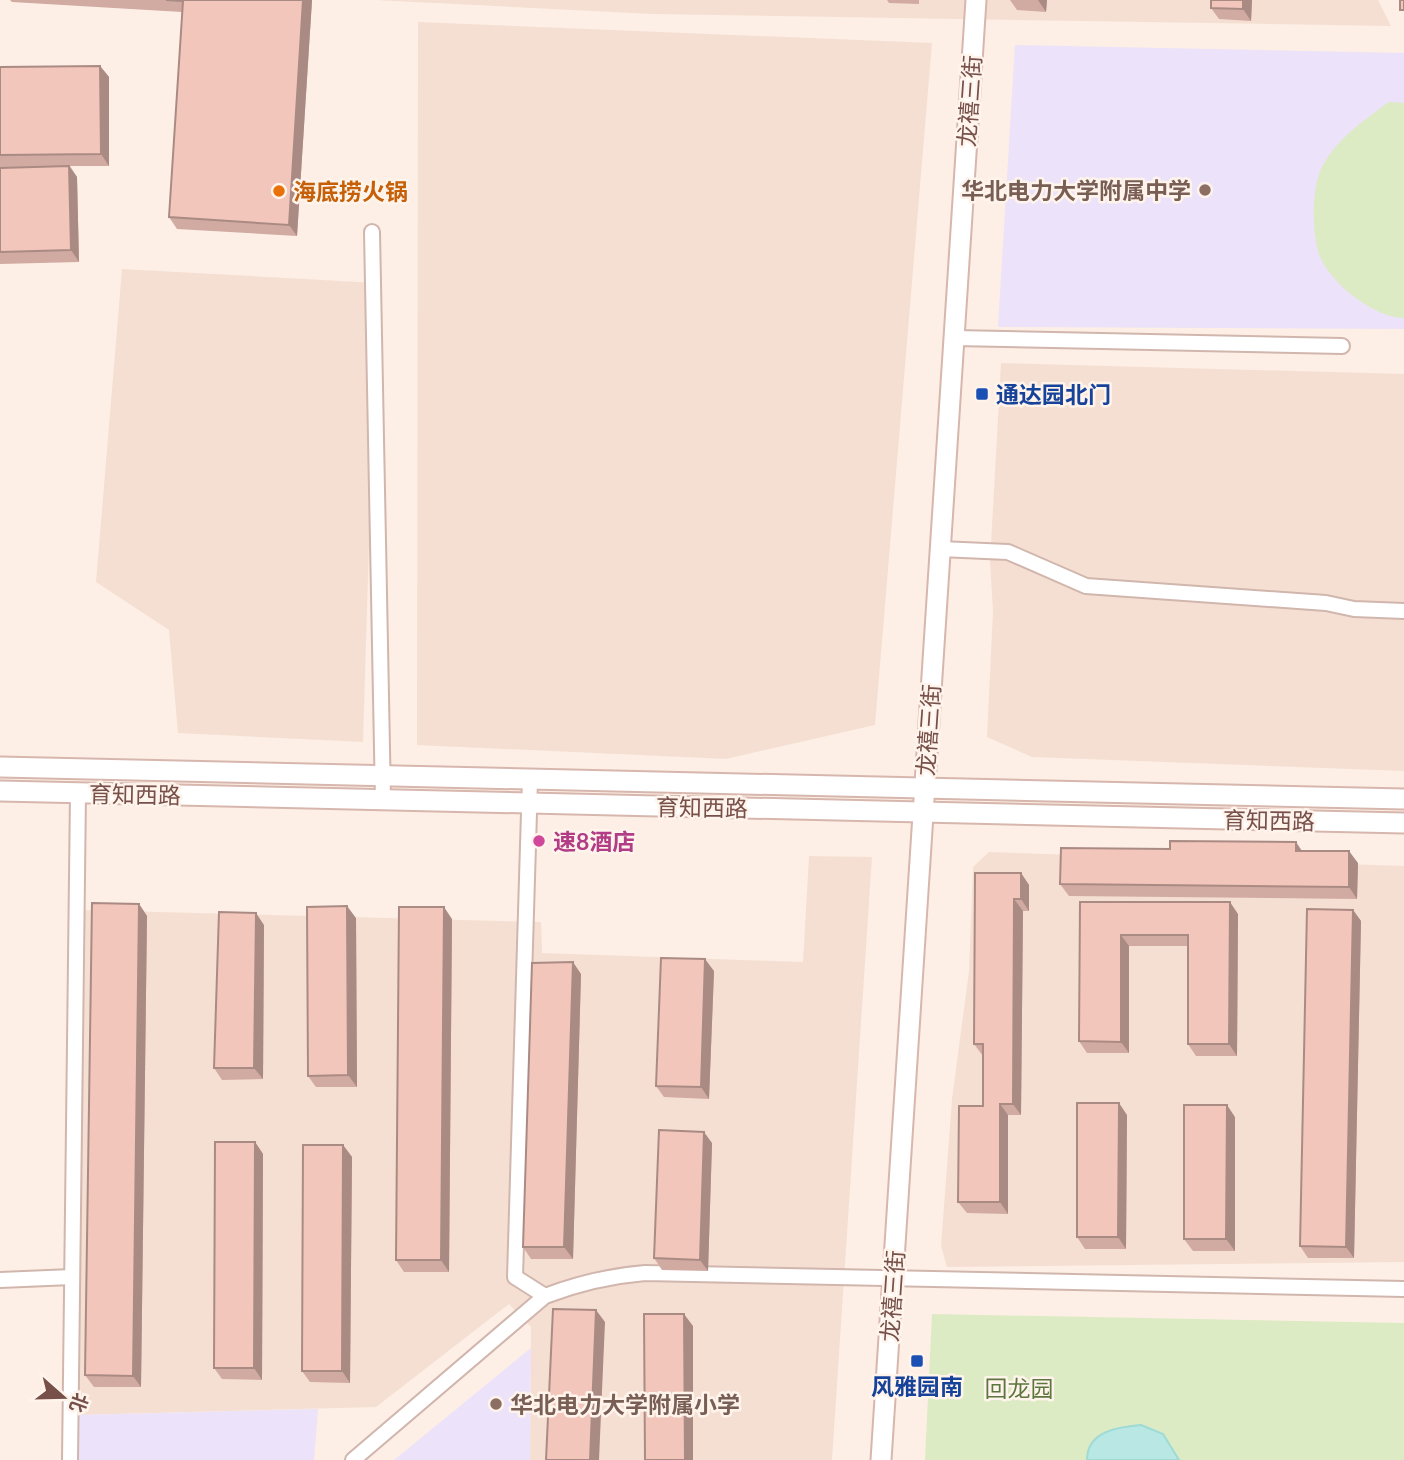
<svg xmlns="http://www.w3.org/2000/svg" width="1404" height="1460" viewBox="0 0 1404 1460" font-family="Lato,'Noto Sans SC',sans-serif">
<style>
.residential{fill:#f5dfd3}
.education{fill:#ece2f9}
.green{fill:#dcebc3}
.water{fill:#b9e7e4;stroke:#9edad6;stroke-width:2}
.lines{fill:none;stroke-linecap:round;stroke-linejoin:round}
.street-casing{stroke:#d1b6ad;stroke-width:18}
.secondary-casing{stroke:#d7b6ad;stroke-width:23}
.street{stroke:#fff;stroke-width:14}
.secondary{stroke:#fff;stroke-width:19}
.wall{fill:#d1aaa2}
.shaded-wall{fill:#aa8b84}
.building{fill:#f3c6bc;stroke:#aa8b84;stroke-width:2}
.education-dot{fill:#8d6e63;stroke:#fff4ec;stroke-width:2.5}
.food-dot{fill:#e8710a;stroke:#fff4ec;stroke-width:2.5}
.transit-dot{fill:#1a4fb4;stroke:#fff4ec;stroke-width:2.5}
.hotel-dot{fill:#d1479c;stroke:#fff4ec;stroke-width:2.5}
.labels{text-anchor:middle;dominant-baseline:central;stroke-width:5;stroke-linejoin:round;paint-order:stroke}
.street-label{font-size:23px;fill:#775049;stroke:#fff4ec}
.education-label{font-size:23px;font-weight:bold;fill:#785e54;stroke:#fff4ec;text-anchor:end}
.food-label{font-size:23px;font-weight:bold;fill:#c56008;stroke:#fff4ec;text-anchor:start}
.transit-label{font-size:23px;font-weight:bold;fill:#164399;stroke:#fff4ec;text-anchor:start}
.hotel-label{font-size:23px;font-weight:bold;fill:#b23c85;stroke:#fff4ec;text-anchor:start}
.park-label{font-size:23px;fill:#5b773e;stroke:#fff4ec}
</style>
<rect width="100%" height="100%" fill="#fdefe5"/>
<g class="residential">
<path d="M375,0H1378L1391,26L652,14Z"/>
<path d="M418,22L932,43L875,725L726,759L417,745Z"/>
<path d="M122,269L377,283L363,742L178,733L169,630L96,582Z"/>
<path d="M1001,363L1404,374V771L1032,757L987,737L993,611L990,562Z"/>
<path d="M989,852L1404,866V1262L947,1267L941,1246L952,1099L969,971L973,867Z"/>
<path d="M809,856L872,857L832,1460H530L531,1327L509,1304L376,1407L78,1415L81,910L541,922L542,953L803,962Z"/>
</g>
<g class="education">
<path d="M1015,45L1404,53V329L998,327Z"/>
<path d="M531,1348L530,1460H394Z"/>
<path d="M318,1409L314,1460H77L78,1415Z"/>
</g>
<g class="green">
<path d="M1389,102L1404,103V318C1374,317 1338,288 1323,263C1311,242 1311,190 1321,169C1336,139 1363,121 1389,102Z"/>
<path d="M932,1314L1404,1323V1460H925Z"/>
</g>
<path class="water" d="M1141,1425L1163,1434L1179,1460H1087C1087,1431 1118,1427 1141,1425Z"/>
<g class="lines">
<g class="street-casing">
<g id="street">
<path d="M372,232L383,800"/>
<path d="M954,338L1342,346"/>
<path d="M940,549L1008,552L1086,586L1326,603L1354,609L1404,611"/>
<path d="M530,779L515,1277L545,1296"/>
<path d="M0,1280L72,1277"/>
<path d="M70,1460L78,793"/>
<path d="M353,1460L545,1296C579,1283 609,1276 645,1273L1404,1289"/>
</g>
</g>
<g class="secondary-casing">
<g id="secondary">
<path d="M0,767L1404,799"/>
<path d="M0,791L1404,823"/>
<path d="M881,1460L976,0"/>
</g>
</g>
<use href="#street" class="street"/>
<use href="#secondary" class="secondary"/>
</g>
<g class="wall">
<path d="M10,0H312L297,236L177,229L169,217L182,12L12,2Z"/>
<path d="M887,0H919V4L889,3Z"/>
<path d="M1010,0H1047L1046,12L1017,10Z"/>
<path d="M1211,0H1252L1251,21L1219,19L1211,8Z"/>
<path d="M100,66L109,77V166H70L77,177L79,262L0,264V168L34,167H0V67Z"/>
<path d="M1302,851L1358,863L1357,899L1069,896L1060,884Z"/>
<path d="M1021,873L1029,885V911H1023L1021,1115H1008V1214L967,1213L958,1202L983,1106V1056L974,1044Z"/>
<path d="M1080,902L1238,914L1237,1056H1196L1188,1044V946H1129V1053H1087L1079,1041Z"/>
<path d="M139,904L147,916L141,1387H94L85,1375Z"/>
<path d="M1353,910L1361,921L1354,1258H1308L1300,1246Z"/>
<path d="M356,918L357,1087H316L308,1076Z"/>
<path d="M452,919L449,1272H404L396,1260Z"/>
<path d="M264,925L263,1079L222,1080L214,1068Z"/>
<path d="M714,971L709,1099L664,1097L656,1086Z"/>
<path d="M581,974L573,1259H531L523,1247Z"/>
<path d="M1127,1115L1126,1249H1085L1077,1237Z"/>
<path d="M1235,1117V1251H1193L1184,1239Z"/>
<path d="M255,1142L263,1154L262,1380L222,1379L214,1368Z"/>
<path d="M712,1143L708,1271L662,1270L654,1258Z"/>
<path d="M343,1145L352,1157L350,1383L310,1382L302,1371Z"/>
</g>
<g class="shaded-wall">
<path d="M303,0H312L297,236L289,225Z"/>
<path d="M1038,0H1047L1046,12Z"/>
<path d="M1243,0H1252L1251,21L1243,9Z"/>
<path d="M100,66L109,77V166L101,154Z"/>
<path d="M69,166L77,177L79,262L71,250Z"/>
<path d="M1296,842L1304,854L1296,851Z"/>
<path d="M1349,851L1358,863L1357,899L1349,887Z"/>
<path d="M1021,873L1029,885V911L1021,899Z"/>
<path d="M1014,899L1023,911L1021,1115L1013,1104Z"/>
<path d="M1230,902L1238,914L1237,1056L1229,1044Z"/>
<path d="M139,904L147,916L141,1387L133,1376Z"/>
<path d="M347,906L356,918L357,1087L348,1075Z"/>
<path d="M444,907L452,919L449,1272L441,1260Z"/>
<path d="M1353,910L1361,921L1354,1258L1346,1247Z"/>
<path d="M256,913L264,925L263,1079L254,1068Z"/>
<path d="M1121,935L1129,946V1053L1121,1042Z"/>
<path d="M705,959L714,971L709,1099L701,1087Z"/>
<path d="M573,962L581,974L573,1259L564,1247Z"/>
<path d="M1119,1103L1127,1115L1126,1249L1118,1237Z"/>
<path d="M1000,1104L1008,1115V1214L1000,1202Z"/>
<path d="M1227,1105L1235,1117V1251L1226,1239Z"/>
<path d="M704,1132L712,1143L708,1271L700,1260Z"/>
<path d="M255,1142L263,1154L262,1380L254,1368Z"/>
<path d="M343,1145L352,1157L350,1383L342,1371Z"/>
<path d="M596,1310L605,1322L599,1460H590Z"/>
<path d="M684,1314L693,1326V1460H685Z"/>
</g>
<g class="building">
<path d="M166,0H303L289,225L169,217L183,1Z"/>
<path d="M1211,0H1243V9L1211,8Z"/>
<rect x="1400" y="0" width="4" height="10"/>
<path d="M100,66L101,154L0,155V67Z"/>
<path d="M69,166L71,250L0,252V168Z"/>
<path d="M1170,841L1296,842V851H1349V887L1060,884L1061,848L1170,849Z"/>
<path d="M975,873H1021V899H1014L1013,1104H1000V1202H958L959,1106H983V1044H974Z"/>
<path d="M1080,902H1230L1229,1044H1188V935H1121V1042L1079,1041Z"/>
<path d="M92,903L139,904L133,1376L85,1375Z"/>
<path d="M347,906L348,1075L308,1076L307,907Z"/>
<path d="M399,907H444L441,1260H396Z"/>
<path d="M1307,909L1353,910L1346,1247L1300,1246Z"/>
<path d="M219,912L256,913L254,1068H214Z"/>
<path d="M661,958L705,959L701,1087L656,1086Z"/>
<path d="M573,962L564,1247H523L532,963Z"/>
<path d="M1077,1103H1119L1118,1237H1077Z"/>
<path d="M1184,1105H1227L1226,1239H1184Z"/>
<path d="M659,1130L704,1132L700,1260L654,1258Z"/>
<path d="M215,1142H255L254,1368H214Z"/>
<path d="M303,1145H343L342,1371H302Z"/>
<path d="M553,1309L596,1310L590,1460H546Z"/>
<path d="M644,1314H684L685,1460H645Z"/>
</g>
<g class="education-dot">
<circle cx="1205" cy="190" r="7"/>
<circle cx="496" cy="1404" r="7"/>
</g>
<circle class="food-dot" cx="279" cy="191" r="7"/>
<g class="transit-dot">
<rect x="975" y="387" width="14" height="14" rx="3.5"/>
<rect x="910" y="1354" width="14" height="14" rx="3.5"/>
</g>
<circle class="hotel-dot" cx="539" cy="841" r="7"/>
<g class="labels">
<g class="street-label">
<text transform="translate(969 101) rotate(-86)">龙禧三街</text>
<text transform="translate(928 730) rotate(-86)">龙禧三街</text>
<text transform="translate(135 794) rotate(1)">育知西路</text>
<text transform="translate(702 807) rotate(1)">育知西路</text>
<text transform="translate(1269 820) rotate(1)">育知西路</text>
<text transform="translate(892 1296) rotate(-86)">龙禧三街</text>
</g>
<g class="education-label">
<text x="1191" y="190">华北电力大学附属中学</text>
<text x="510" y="1404" text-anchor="start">华北电力大学附属小学</text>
</g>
<g class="food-label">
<text x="293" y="191">海底捞火锅</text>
</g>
<g class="transit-label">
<text x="996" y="394">通达园北门</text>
<text x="917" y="1386" text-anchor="middle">风雅园南</text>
</g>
<g class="hotel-label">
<text x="553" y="841">速8酒店</text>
</g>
<g class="park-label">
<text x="1019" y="1388">回龙园</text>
</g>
</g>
<g transform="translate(63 1397) rotate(110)" stroke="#fff4ec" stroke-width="5" paint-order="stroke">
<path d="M0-5L12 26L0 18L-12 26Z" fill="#775049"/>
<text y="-10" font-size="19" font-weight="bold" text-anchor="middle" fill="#775049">北</text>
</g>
</svg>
